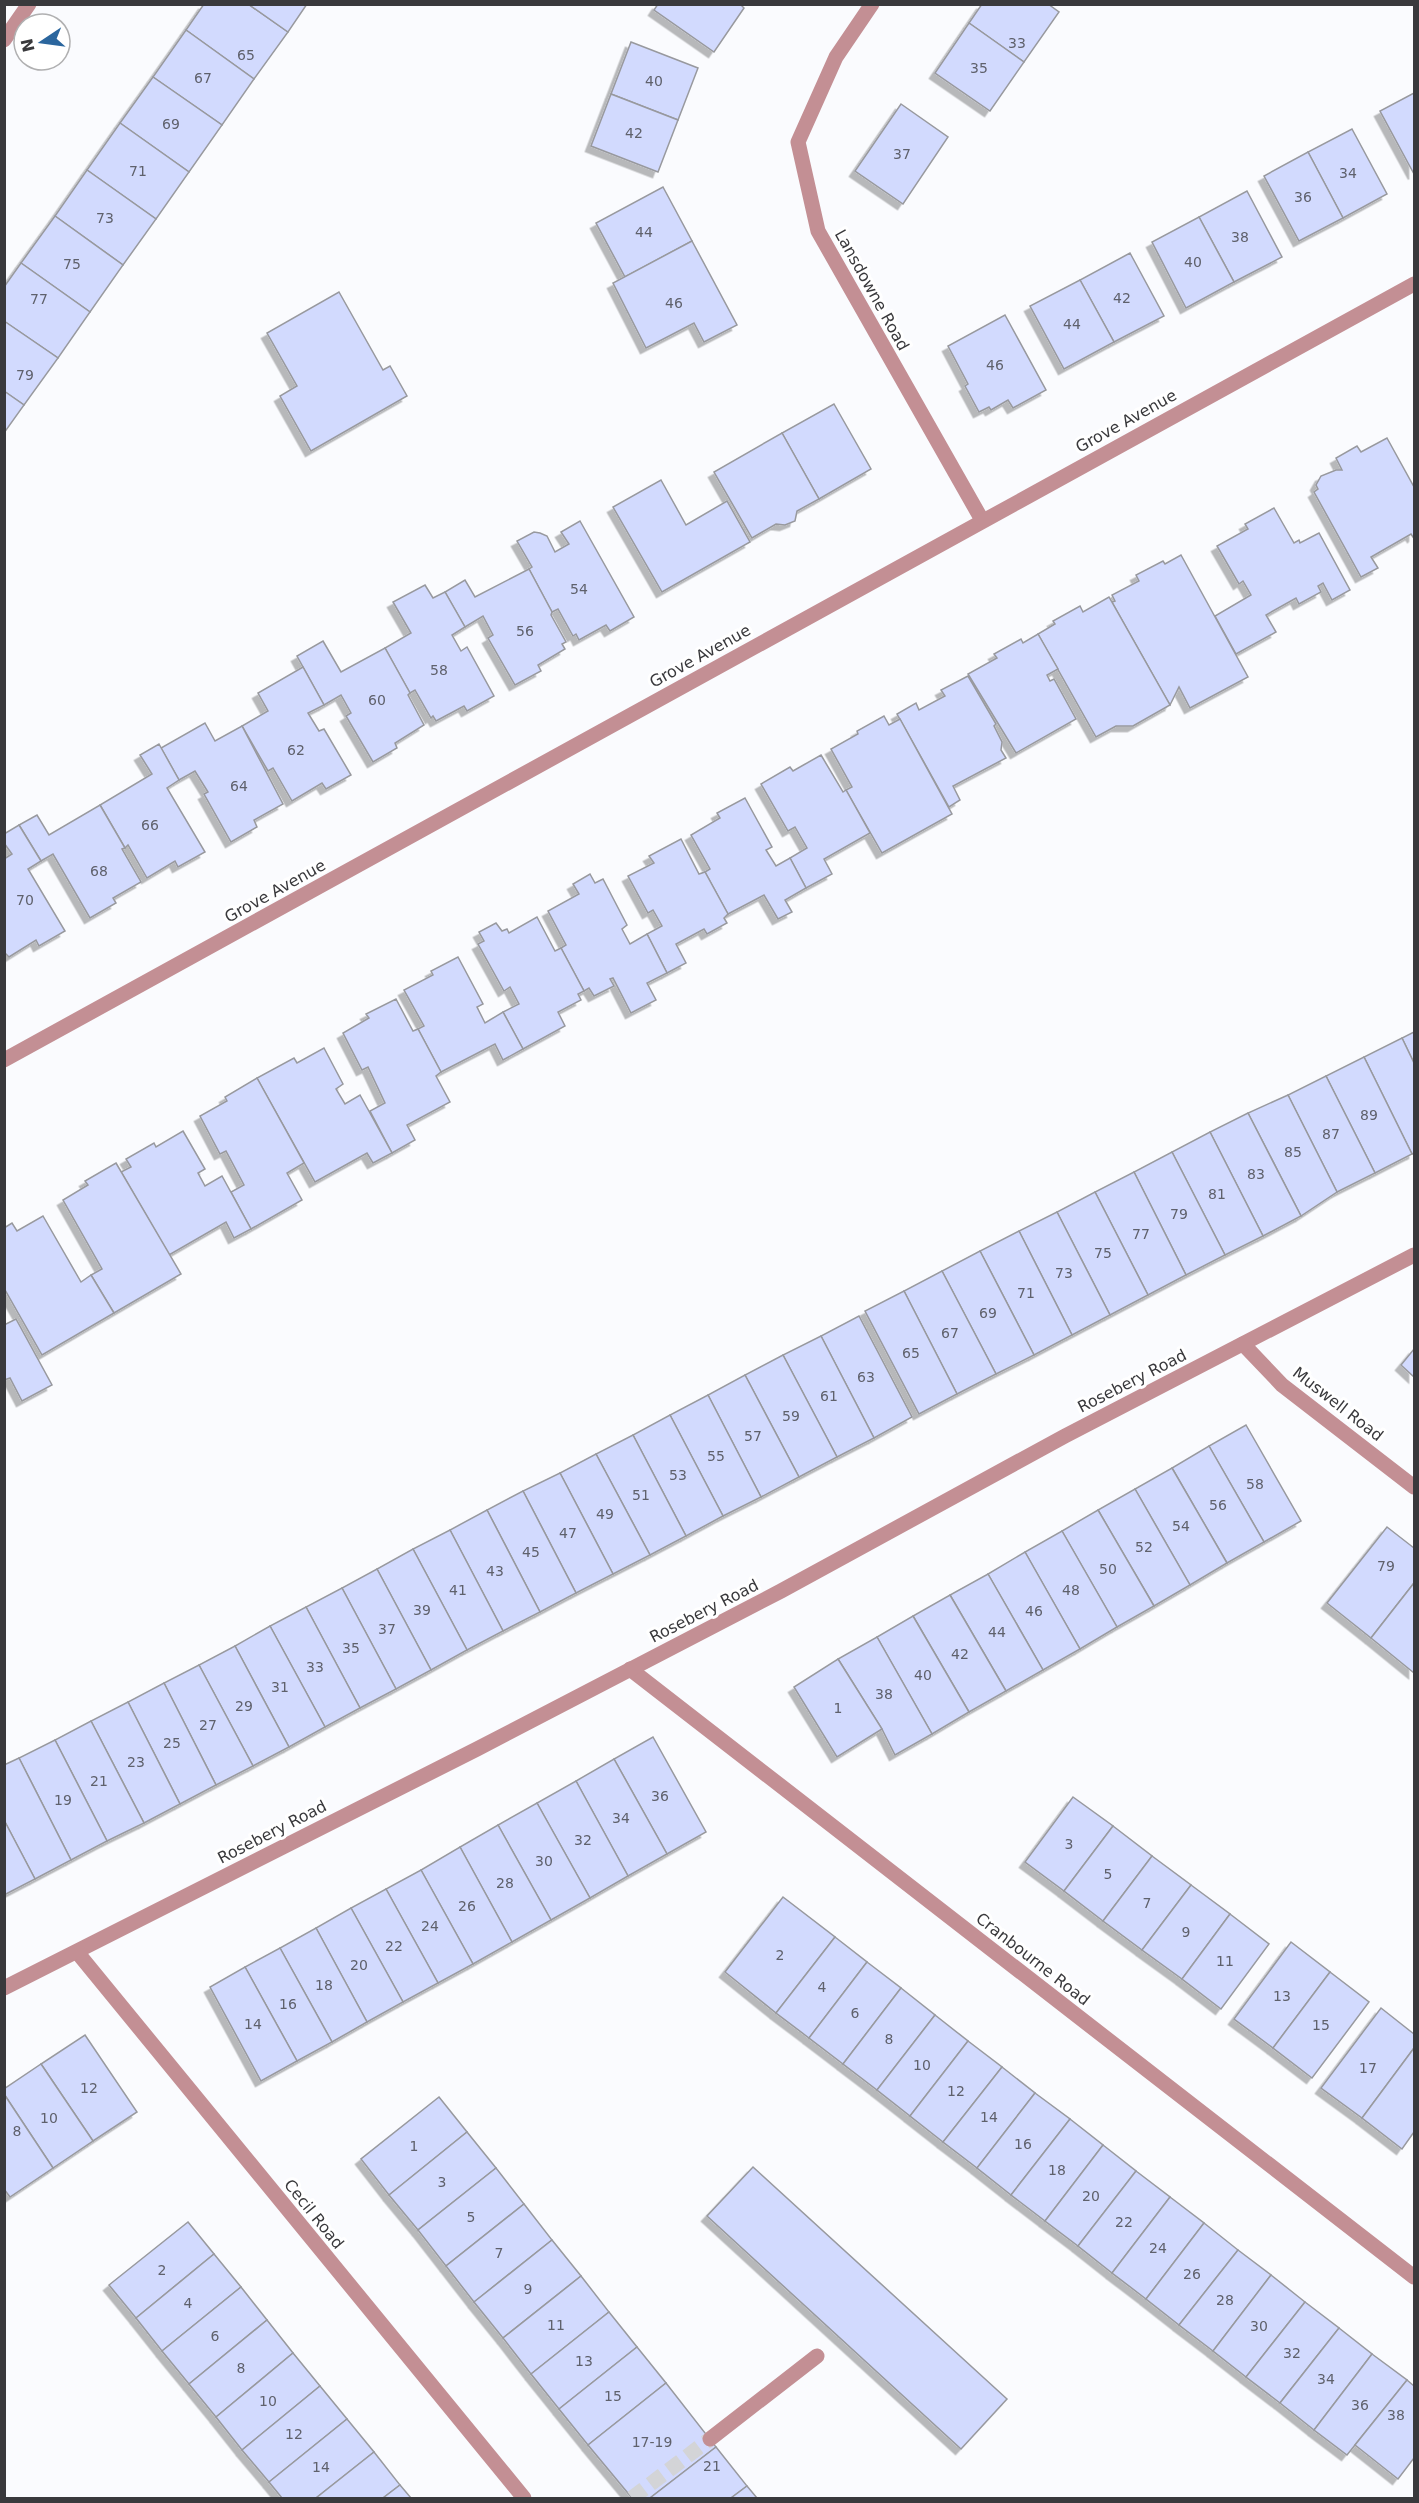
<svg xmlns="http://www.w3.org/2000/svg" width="1419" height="2503" viewBox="0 0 1419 2503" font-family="'DejaVu Sans',sans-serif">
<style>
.building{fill:#d2dafe;stroke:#98999e;stroke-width:1.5;filter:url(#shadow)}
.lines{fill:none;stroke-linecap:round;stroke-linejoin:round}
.minor-tunnel{stroke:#d3d4d7;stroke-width:15;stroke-dasharray:15 8;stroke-linecap:butt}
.minor{stroke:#c38f94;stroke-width:15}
.labels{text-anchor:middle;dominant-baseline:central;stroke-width:6;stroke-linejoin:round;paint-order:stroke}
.number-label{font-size:14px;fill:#5f616c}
.street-label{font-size:16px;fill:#39393c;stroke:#fff}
</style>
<defs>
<filter id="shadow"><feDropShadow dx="-5.5" dy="5.5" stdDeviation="0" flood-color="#0004"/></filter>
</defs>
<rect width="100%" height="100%" fill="#fafbfe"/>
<g class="building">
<path d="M204,4H248L288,32L254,79L186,30Z"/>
<path d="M248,4H307L288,32Z"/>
<path d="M658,4H740L744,8L714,52L654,10Z"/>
<path d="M982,4H1048L1059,12L1024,62L969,23Z"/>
<path d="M969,23L1024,62L990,111L935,73Z"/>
<path d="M186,30L254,79L222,125L153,77Z"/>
<path d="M631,42L698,68L678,120L611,94Z"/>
<path d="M153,77L222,125L189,172L120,123Z"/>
<path d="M1414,93V174L1380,111Z"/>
<path d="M611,94L678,120L658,172L591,146Z"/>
<path d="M901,104L948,137L903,204L855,171Z"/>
<path d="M120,123L189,172L156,219L87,170Z"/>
<path d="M1352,129L1387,194L1343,218L1308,152Z"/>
<path d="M1308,152L1343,218L1299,241L1264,176Z"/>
<path d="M87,170L156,219L123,265L55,216Z"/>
<path d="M663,187L692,241L625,277L596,223Z"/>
<path d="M1247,191L1282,257L1234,282L1199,217Z"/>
<path d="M55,216L123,265L90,312L21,263Z"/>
<path d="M1199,217L1234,282L1186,308L1152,242Z"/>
<path d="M692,241L737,325L704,342L694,323L646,348L613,283Z"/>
<path d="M1130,253L1164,316L1114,342L1080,280Z"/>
<path d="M21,263L90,312L58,358L4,321V287Z"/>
<path d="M1080,280L1114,342L1064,369L1030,306Z"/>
<path d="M339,292L383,370L390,366L407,396L311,451L280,396L297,386L267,333Z"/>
<path d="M1005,315L1046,390L1013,408L1008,400L991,410L989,407L979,412L965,386L968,384L948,346Z"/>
<path d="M4,321L58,358L24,405L4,391Z"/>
<path d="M4,391L24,405L4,433Z"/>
<path d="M834,404L871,469L819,499L782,433Z"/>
<path d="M782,433L819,499L797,511L795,521L785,525L776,524L752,538L714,472Z"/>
<path d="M1387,438L1414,487V536L1413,537L1411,534L1371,557L1378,568L1361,577L1314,492L1318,489L1316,485L1321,476L1336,470H1342L1336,458L1357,446L1361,452Z"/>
<path d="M661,480L686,525L727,501L750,542L662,592L613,507Z"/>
<path d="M1274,508L1294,543L1299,540L1300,543L1319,533L1350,590L1332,600L1323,583L1318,586L1321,592L1299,604L1296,598L1266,615L1276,632L1236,654L1215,616L1251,595L1243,581L1239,584L1217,546L1248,529L1245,524Z"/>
<path d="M580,521L634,617L610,631L606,625L579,640L576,634L573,636L558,609L552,612L529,569L532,567L517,541L534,532L540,533L547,536L555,552L569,544L561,532Z"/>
<path d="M1181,555L1248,677L1190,708L1179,687L1170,705L1112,602L1115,601L1112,595L1139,581L1136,575L1163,561L1165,564Z"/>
<path d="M529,569L552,612L551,615L566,642L562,644L565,649L538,665L541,671L515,685L488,638L493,635L483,616L465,627L445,592L465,580L475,597Z"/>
<path d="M425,585L433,598L445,592L465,627L452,635L461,651L467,647L494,696L467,711L464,706L436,721L433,716L431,718L415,690L410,693L385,648L411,633L393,602Z"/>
<path d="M1109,597L1170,705L1133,726H1116L1096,737L1038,634L1055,624L1053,621L1080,606L1083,612Z"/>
<path d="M1038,634L1058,669L1047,675L1050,681L1054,679L1076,719L1016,753L968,674L997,658L994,654L1021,639L1023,643Z"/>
<path d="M323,641L341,672L385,648L410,693L408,695L424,725L395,743L397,748L373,762L346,716L351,713L341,695L324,705L297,656Z"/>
<path d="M303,667L324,705L308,713L319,731L324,729L351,775L326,789L322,783L292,801L273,768L268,771L242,726L268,711L258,693Z"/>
<path d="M968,676L996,724L994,726L1002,742L1001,750L1006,758L953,786L960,800L949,807L897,714L916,703L919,710L945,696L941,690Z"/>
<path d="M884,716L889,725L900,719L952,814L882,853L846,790L852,787L831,749L858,734L857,731Z"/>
<path d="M205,723L215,741L242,726L283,804L254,820L257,827L231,842L204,794L208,792L195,771L179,780L161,748Z"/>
<path d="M159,744L179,780L167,788L205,852L178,867L175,861L147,878L128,845L125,848L100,805L152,774L140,755Z"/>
<path d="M821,755L843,792L846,790L870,833L824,859L832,874L806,888L790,858L807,848L795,827L788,831L761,784L790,767L793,771Z"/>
<path d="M745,798L772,847L766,850L776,866L790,858L806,888L785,900L792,912L778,919L764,895L728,914L705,872L710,869L691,835L720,818L717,813Z"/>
<path d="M100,805L125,848L122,849L141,882L113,898L116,903L90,918L53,854L41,861L19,825L37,815L49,835Z"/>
<path d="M19,825L41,861L28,869L65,931L39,946L36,940L9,957L4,952V859L12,854L4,843V834Z"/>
<path d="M681,839L699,874L705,872L728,914L724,918L727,923L707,934L704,929L676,944L686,963L667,973L647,934L662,926L653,910L648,913L628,876L654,863L649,856Z"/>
<path d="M590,874L595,883L603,879L627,925L622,929L630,944L647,934L667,973L647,983L656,1000L631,1013L613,978L610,979L614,986L594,996L589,988L584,991L561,948L566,945L548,911L579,894L573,884Z"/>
<path d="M537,917L555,951L561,948L584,991L578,994L581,1000L558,1012L565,1026L523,1049L503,1012L519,1004L510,987L504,991L478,944L484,941L479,932L496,923L502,931L507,929L509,933Z"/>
<path d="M458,957L483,1004L477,1007L485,1023L503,1012L523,1049L503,1060L495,1044L441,1072L418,1029L424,1026L404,990L433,975L431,971Z"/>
<path d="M396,999L413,1031L418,1029L441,1072L436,1076L450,1102L407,1125L415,1140L392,1153L370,1111L385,1103L368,1067L362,1070L343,1033L369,1018L366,1014Z"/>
<path d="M1414,1032V1063L1402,1038Z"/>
<path d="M1402,1038L1414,1063V1153L1412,1154L1364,1057Z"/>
<path d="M324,1048L343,1084L336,1089L345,1104L360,1095L392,1153L373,1163L367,1153L315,1182L257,1078L294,1058L297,1063Z"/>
<path d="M1364,1057L1412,1154L1375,1173L1326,1076Z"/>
<path d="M1326,1076L1375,1173L1337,1192L1288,1095Z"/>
<path d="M257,1078L304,1163L287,1173L302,1200L251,1229L231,1192L244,1185L226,1151L220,1154L200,1116L227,1101L225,1097Z"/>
<path d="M1288,1095L1337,1192L1301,1216L1248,1113Z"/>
<path d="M1248,1113L1301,1216L1263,1236L1210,1132Z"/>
<path d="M183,1131L205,1169L198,1173L205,1186L222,1176L251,1229L234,1238L226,1222L169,1255L121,1172L131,1167L126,1159L154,1143L156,1147Z"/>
<path d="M1210,1132L1263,1236L1225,1255L1172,1152Z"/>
<path d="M1172,1152L1225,1255L1186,1275L1134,1172Z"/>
<path d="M116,1163L181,1274L114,1313L91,1275L102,1269L63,1200L88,1185L85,1181Z"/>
<path d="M1134,1172L1186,1275L1148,1295L1095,1192Z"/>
<path d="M1095,1192L1148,1295L1110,1315L1057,1212Z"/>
<path d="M1057,1212L1110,1315L1072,1335L1019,1231Z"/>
<path d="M43,1216L81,1282L91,1275L114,1313L42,1355L4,1288V1228L12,1223L17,1231Z"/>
<path d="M1019,1231L1072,1335L1034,1355L980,1251Z"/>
<path d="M980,1251L1034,1355L996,1374L942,1271Z"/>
<path d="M942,1271L996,1374L957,1394L904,1291Z"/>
<path d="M904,1291L957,1394L919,1414L865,1311Z"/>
<path d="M859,1316L912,1417L874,1438L821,1336Z"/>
<path d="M16,1319L52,1385L22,1401L10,1378L4,1380V1325Z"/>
<path d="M821,1336L874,1438L837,1457L783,1355Z"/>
<path d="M1414,1349V1377L1401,1365Z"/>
<path d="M783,1355L837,1457L799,1477L745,1375Z"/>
<path d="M745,1375L799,1477L761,1497L708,1395Z"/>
<path d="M708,1395L761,1497L723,1516L670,1415Z"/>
<path d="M670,1415L723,1516L686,1536L633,1435Z"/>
<path d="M1246,1425L1301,1521L1264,1542L1209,1446Z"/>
<path d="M633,1435L686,1536L650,1555L596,1454Z"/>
<path d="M1209,1446L1264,1542L1227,1563L1172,1468Z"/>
<path d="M596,1454L650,1555L613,1574L560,1473Z"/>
<path d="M1172,1468L1227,1563L1190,1585L1135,1489Z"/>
<path d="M560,1473L613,1574L576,1593L523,1491Z"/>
<path d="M1135,1489L1190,1585L1154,1606L1098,1510Z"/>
<path d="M523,1491L576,1593L540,1612L487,1510Z"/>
<path d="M487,1510L540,1612L503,1631L450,1530Z"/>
<path d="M1098,1510L1154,1606L1117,1627L1062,1531Z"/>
<path d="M1387,1527L1414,1548V1583L1371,1638L1327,1603Z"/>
<path d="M450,1530L503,1631L467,1650L413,1549Z"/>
<path d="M1062,1531L1117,1627L1080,1649L1025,1552Z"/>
<path d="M413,1549L467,1650L431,1670L377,1569Z"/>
<path d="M1025,1552L1080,1649L1043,1670L988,1574Z"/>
<path d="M377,1569L431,1670L396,1689L342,1588Z"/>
<path d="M988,1574L1043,1670L1006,1691L950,1595Z"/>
<path d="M1414,1583V1673L1371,1638Z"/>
<path d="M342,1588L396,1689L360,1708L306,1607Z"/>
<path d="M950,1595L1006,1691L969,1712L913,1616Z"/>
<path d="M306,1607L360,1708L325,1727L270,1626Z"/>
<path d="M913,1616L969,1712L932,1734L877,1637Z"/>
<path d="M270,1626L325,1727L289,1747L235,1646Z"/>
<path d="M877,1637L932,1734L895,1755L882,1729L838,1659Z"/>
<path d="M235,1646L289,1747L253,1766L199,1665Z"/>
<path d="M838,1659L882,1729L837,1757L794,1687Z"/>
<path d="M199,1665L253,1766L216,1785L164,1683Z"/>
<path d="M164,1683L216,1785L180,1804L128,1702Z"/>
<path d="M128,1702L180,1804L144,1823L91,1721Z"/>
<path d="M91,1721L144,1823L107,1841L55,1740Z"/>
<path d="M653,1737L706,1832L667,1854L614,1759Z"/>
<path d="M55,1740L107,1841L71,1860L19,1758Z"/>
<path d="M19,1758L71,1860L35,1879L4,1820V1765Z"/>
<path d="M614,1759L667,1854L628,1876L576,1781Z"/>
<path d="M576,1781L628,1876L590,1898L537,1803Z"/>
<path d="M1073,1797L1113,1826L1064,1891L1025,1862Z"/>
<path d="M537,1803L590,1898L551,1920L498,1825Z"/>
<path d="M4,1820L35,1879L4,1895Z"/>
<path d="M498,1825L551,1920L512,1942L460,1847Z"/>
<path d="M1113,1826L1152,1856L1103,1921L1064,1891Z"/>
<path d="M460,1847L512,1942L473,1964L421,1870Z"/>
<path d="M1152,1856L1191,1885L1142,1950L1103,1921Z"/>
<path d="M421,1870L473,1964L438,1983L386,1889Z"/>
<path d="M1191,1885L1230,1914L1182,1979L1142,1950Z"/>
<path d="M386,1889L438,1983L403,2002L351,1908Z"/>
<path d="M783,1897L835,1937L776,2013L725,1972Z"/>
<path d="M351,1908L403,2002L367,2022L316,1928Z"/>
<path d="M1230,1914L1269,1944L1221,2009L1182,1979Z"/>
<path d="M316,1928L367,2022L332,2042L280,1948Z"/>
<path d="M835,1937L867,1962L809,2038L776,2013Z"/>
<path d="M1291,1942L1330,1972L1273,2048L1234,2019Z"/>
<path d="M280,1948L332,2042L297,2061L245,1967Z"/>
<path d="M867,1962L901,1988L843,2064L809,2038Z"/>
<path d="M245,1967L297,2061L261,2081L210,1987Z"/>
<path d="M1330,1972L1369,2002L1312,2078L1273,2048Z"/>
<path d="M901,1988L935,2015L877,2090L843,2064Z"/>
<path d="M1381,2008L1414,2034V2048L1362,2118L1321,2088Z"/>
<path d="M935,2015L968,2041L910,2116L877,2090Z"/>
<path d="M85,2035L137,2112L93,2141L41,2064Z"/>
<path d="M968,2041L1002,2067L943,2142L910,2116Z"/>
<path d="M1414,2048V2132L1402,2149L1362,2118Z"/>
<path d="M41,2064L93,2141L53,2168L4,2094V2089Z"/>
<path d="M1002,2067L1035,2093L977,2168L943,2142Z"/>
<path d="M1035,2093L1070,2119L1011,2195L977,2168Z"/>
<path d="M4,2094L53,2168L10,2197L4,2189Z"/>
<path d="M439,2097L467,2132L389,2195L361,2159Z"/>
<path d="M1070,2119L1103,2145L1045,2221L1011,2195Z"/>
<path d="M467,2132L496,2168L418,2230L389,2195Z"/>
<path d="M1103,2145L1136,2171L1078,2246L1045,2221Z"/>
<path d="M753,2167L1007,2399L961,2449L707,2216Z"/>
<path d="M496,2168L524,2204L446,2266L418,2230Z"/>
<path d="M1136,2171L1170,2197L1112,2273L1078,2246Z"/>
<path d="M1170,2197L1204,2223L1146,2299L1112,2273Z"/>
<path d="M524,2204L552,2240L474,2302L446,2266Z"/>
<path d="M188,2222L214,2254L136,2318L109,2285Z"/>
<path d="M1204,2223L1238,2250L1179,2325L1146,2299Z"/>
<path d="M552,2240L581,2276L503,2338L474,2302Z"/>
<path d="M1238,2250L1271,2275L1213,2351L1179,2325Z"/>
<path d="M214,2254L241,2287L162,2351L136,2318Z"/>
<path d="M1271,2275L1305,2302L1246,2377L1213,2351Z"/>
<path d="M581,2276L609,2312L531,2374L503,2338Z"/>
<path d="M241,2287L267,2320L189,2384L162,2351Z"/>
<path d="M1305,2302L1339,2328L1280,2403L1246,2377Z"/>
<path d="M609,2312L637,2347L559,2409L531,2374Z"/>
<path d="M267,2320L293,2353L216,2417L189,2384Z"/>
<path d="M1339,2328L1372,2354L1314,2430L1280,2403Z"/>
<path d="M637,2347L666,2383L588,2445L559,2409Z"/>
<path d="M293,2353L320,2386L242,2450L216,2417Z"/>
<path d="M1372,2354L1407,2380L1347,2455L1314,2430Z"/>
<path d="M1407,2380L1414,2386V2458L1398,2479L1355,2445Z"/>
<path d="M666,2383L716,2447L650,2498H632L588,2445Z"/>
<path d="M320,2386L347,2419L269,2482L242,2450Z"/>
<path d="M347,2419L374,2452L316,2498H282L269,2482Z"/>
<path d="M716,2447L747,2486L731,2498H650Z"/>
<path d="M374,2452L400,2485L383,2498H316Z"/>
<path d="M400,2485L411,2498H383Z"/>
<path d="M747,2486L757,2498H731Z"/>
</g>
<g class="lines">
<path class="minor-tunnel" d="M632,2498L710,2439"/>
<g class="minor">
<path d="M872,4L836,57L798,142L818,231L982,520"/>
<path d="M4,40L29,4"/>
<path d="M4,1060L1414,284"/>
<path d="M1243,1344L1282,1385L1414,1487"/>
<path d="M630,1669L1414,2277"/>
<path d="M77,1952L524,2498"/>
<path d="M4,1988L477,1749L781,1591L1065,1436L1414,1255"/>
<path d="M710,2439L817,2356"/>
</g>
</g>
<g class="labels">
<g class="number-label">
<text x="1017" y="43">33</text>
<text x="246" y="55">65</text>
<text x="979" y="68">35</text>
<text x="203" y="78">67</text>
<text x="654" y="81">40</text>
<text x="171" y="124">69</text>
<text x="634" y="133">42</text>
<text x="902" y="154">37</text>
<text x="138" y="171">71</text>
<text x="1348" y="173">34</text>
<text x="1303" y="197">36</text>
<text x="105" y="218">73</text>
<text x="644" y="232">44</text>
<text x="1240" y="237">38</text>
<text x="1193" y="262">40</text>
<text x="72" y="264">75</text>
<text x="1122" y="298">42</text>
<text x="39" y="299">77</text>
<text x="674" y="303">46</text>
<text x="1072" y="324">44</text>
<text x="995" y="365">46</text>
<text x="25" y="375">79</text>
<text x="579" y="589">54</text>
<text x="525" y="631">56</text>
<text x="439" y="670">58</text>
<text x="377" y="700">60</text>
<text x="296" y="750">62</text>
<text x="239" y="786">64</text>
<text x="150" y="825">66</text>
<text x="99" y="871">68</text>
<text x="25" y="900">70</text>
<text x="1369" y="1115">89</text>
<text x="1331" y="1134">87</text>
<text x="1293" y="1152">85</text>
<text x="1256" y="1174">83</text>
<text x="1217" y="1194">81</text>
<text x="1179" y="1214">79</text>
<text x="1141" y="1234">77</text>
<text x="1103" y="1253">75</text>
<text x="1064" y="1273">73</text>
<text x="1026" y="1293">71</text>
<text x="988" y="1313">69</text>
<text x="950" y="1333">67</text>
<text x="911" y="1353">65</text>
<text x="866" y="1377">63</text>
<text x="829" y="1396">61</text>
<text x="791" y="1416">59</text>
<text x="753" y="1436">57</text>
<text x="716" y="1456">55</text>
<text x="678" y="1475">53</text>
<text x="1255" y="1484">58</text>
<text x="641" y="1495">51</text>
<text x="1218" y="1505">56</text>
<text x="605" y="1514">49</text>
<text x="1181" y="1526">54</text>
<text x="568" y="1533">47</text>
<text x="1144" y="1547">52</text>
<text x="531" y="1552">45</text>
<text x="1386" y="1566">79</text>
<text x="1108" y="1569">50</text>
<text x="495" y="1571">43</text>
<text x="458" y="1590">41</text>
<text x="1071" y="1590">48</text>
<text x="422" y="1610">39</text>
<text x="1034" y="1611">46</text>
<text x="387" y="1629">37</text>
<text x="997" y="1632">44</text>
<text x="351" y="1648">35</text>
<text x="960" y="1654">42</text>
<text x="315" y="1667">33</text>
<text x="923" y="1675">40</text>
<text x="280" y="1687">31</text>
<text x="884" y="1694">38</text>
<text x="244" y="1706">29</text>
<text x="838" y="1708">1</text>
<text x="208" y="1725">27</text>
<text x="172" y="1743">25</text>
<text x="136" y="1762">23</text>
<text x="99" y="1781">21</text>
<text x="660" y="1796">36</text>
<text x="63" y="1800">19</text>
<text x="621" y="1818">34</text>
<text x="583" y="1840">32</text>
<text x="1069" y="1844">3</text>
<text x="544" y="1861">30</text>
<text x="1108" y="1874">5</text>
<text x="505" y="1883">28</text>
<text x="1147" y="1903">7</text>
<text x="467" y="1906">26</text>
<text x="430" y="1926">24</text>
<text x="1186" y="1932">9</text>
<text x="394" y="1946">22</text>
<text x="780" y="1955">2</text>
<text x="1225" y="1961">11</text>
<text x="359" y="1965">20</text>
<text x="324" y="1985">18</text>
<text x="822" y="1987">4</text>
<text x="1282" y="1996">13</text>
<text x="288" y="2004">16</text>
<text x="855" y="2013">6</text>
<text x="253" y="2024">14</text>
<text x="1321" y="2025">15</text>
<text x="889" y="2039">8</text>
<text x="922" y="2065">10</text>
<text x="1368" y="2068">17</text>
<text x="89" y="2088">12</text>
<text x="956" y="2091">12</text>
<text x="989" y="2117">14</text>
<text x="49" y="2118">10</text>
<text x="17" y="2131">8</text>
<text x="1023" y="2144">16</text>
<text x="414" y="2146">1</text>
<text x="1057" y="2170">18</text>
<text x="442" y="2182">3</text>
<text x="1091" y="2196">20</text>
<text x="471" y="2217">5</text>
<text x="1124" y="2222">22</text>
<text x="1158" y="2248">24</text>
<text x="499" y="2253">7</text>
<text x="162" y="2270">2</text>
<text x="1192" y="2274">26</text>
<text x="528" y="2289">9</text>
<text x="1225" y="2300">28</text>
<text x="188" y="2303">4</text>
<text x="556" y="2325">11</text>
<text x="1259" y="2326">30</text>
<text x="215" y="2336">6</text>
<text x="1292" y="2353">32</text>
<text x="584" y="2361">13</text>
<text x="241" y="2368">8</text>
<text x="1326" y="2379">34</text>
<text x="613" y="2396">15</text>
<text x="268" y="2401">10</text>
<text x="1360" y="2405">36</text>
<text x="1396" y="2415">38</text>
<text x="294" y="2434">12</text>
<text x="652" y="2442">17-19</text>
<text x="712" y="2466">21</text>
<text x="321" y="2467">14</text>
</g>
<g class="street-label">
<text transform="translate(872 290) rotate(61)">Lansdowne Road</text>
<text transform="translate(1126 421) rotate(-29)">Grove Avenue</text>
<text transform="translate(700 656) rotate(-29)">Grove Avenue</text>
<text transform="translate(275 891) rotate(-29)">Grove Avenue</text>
<text transform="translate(1132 1381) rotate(-27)">Rosebery Road</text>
<text transform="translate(1338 1404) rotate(38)">Muswell Road</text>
<text transform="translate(704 1611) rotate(-27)">Rosebery Road</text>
<text transform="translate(272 1832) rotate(-27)">Rosebery Road</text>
<text transform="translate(1033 1959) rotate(38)">Cranbourne Road</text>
<text transform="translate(314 2214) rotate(51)">Cecil Road</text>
</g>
</g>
<rect width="1419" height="2503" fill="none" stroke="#39393c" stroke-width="12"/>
<g transform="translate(42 42) rotate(257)"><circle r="28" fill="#ffffff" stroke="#b0b0b1" stroke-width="1.5"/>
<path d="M0-4.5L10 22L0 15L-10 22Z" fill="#2b669e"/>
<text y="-9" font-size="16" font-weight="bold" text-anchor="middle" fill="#39393c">N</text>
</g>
</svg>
